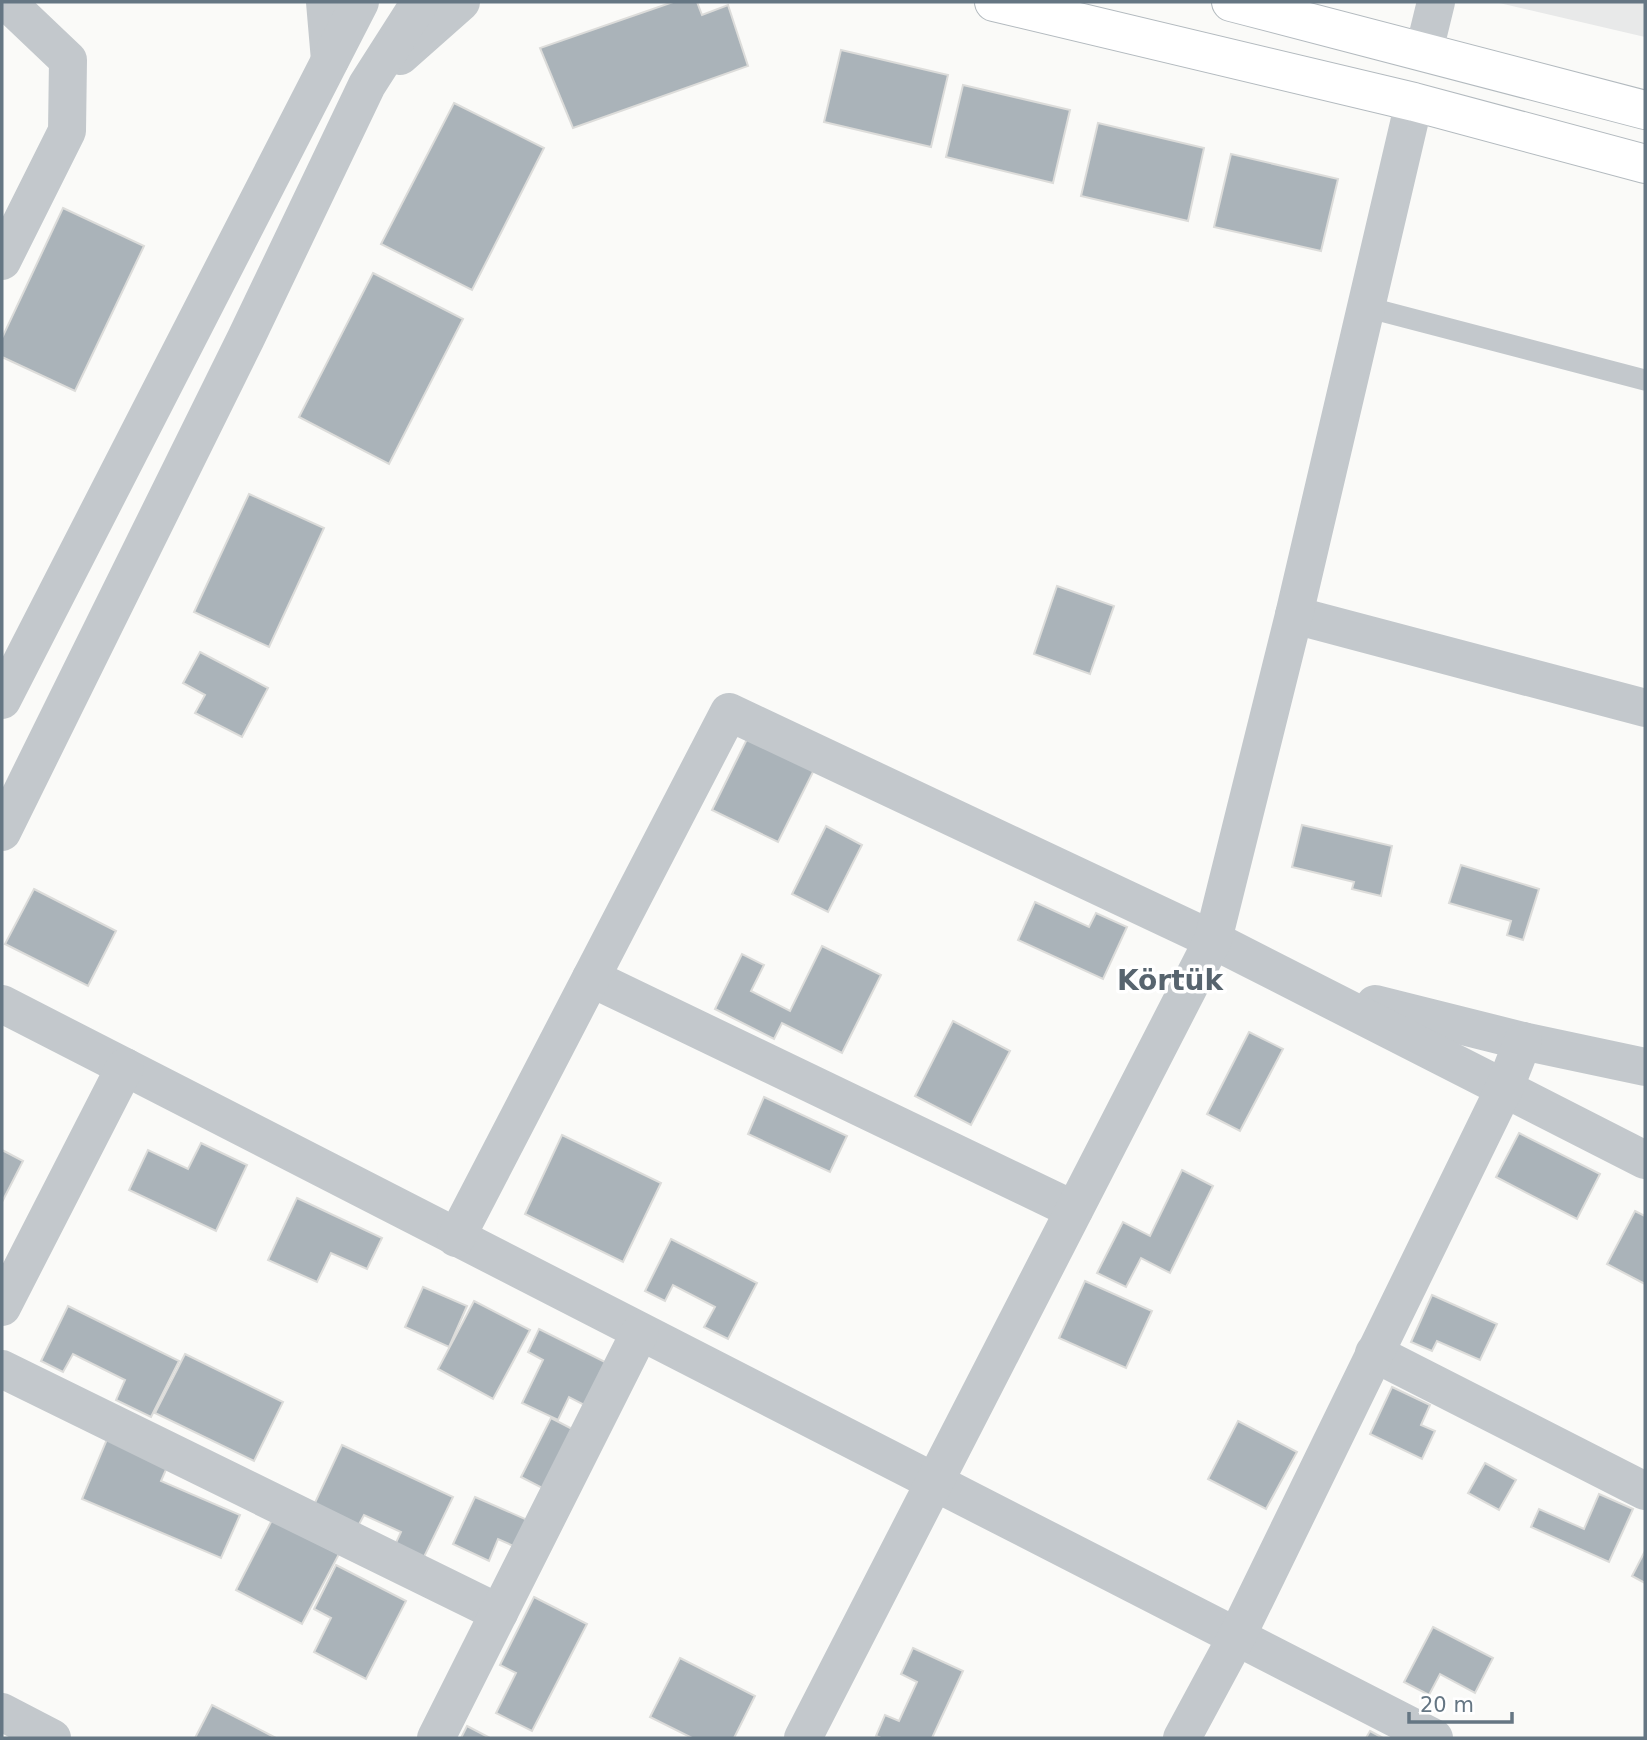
<svg xmlns="http://www.w3.org/2000/svg" width="1647" height="1740" viewBox="0 0 1647 1740" font-family="'DejaVu Sans',sans-serif">
<style>
.built{fill:#e8e9e9}
.building{fill:#aab3b9;stroke:#dcdcda;stroke-width:2}
.lines{fill:none;stroke-linecap:round;stroke-linejoin:round}
.secondary-casing{stroke:#b3babf;stroke-width:40}
.service{stroke:#c3c8cc;stroke-width:21}
.minor{stroke:#c3c8cc;stroke-width:38}
.tertiary{stroke:#c3c8cc;stroke-width:38}
.secondary{stroke:#fff;stroke-width:38}
.labels{text-anchor:middle;dominant-baseline:central;stroke-width:7;stroke-linejoin:round;paint-order:stroke}
.district-label{font-size:28px;font-weight:bold;fill:#57646e;stroke:#fff}
</style>
<rect width="100%" height="100%" fill="#fafaf8"/>
<path class="built" d="M1495,2H1645V37Z"/>
<g class="building">
<path d="M673,2H697L702,15L728,5L748,66L573,128L540,48Z"/>
<path d="M841,50L948,75L931,147L824,122Z"/>
<path d="M963,85L1070,110L1053,183L946,157Z"/>
<path d="M454,103L544,148L472,290L381,244Z"/>
<path d="M1098,123L1204,148L1188,221L1081,196Z"/>
<path d="M1231,154L1338,179L1321,251L1214,227Z"/>
<path d="M63,208L144,246L75,391L2,357V338Z"/>
<path d="M373,273L463,319L389,464L299,417Z"/>
<path d="M249,494L324,528L269,647L194,612Z"/>
<path d="M1057,586L1114,606L1090,674L1034,654Z"/>
<path d="M200,652L268,688L242,737L195,713L205,695L183,683Z"/>
<path d="M751,731L817,764L778,842L712,810Z"/>
<path d="M1302,825L1392,846L1381,896L1352,889L1354,882L1292,867Z"/>
<path d="M826,826L862,845L828,912L792,894Z"/>
<path d="M1461,865L1539,889L1523,940L1507,935L1511,921L1449,903Z"/>
<path d="M34,889L116,931L88,986L5,944Z"/>
<path d="M1035,902L1089,927L1096,913L1127,927L1103,979L1018,940Z"/>
<path d="M822,946L881,975L842,1053L782,1023L774,1039L715,1009L742,954L764,965L751,991L790,1011Z"/>
<path d="M953,1021L1010,1051L971,1125L915,1096Z"/>
<path d="M1249,1032L1283,1049L1240,1131L1207,1114Z"/>
<path d="M764,1097L847,1136L830,1172L748,1134Z"/>
<path d="M1519,1133L1600,1174L1577,1219L1496,1177Z"/>
<path d="M562,1135L661,1183L623,1262L525,1214Z"/>
<path d="M201,1143L247,1165L216,1231L129,1190L148,1150L188,1169Z"/>
<path d="M2,1150L23,1161L2,1202Z"/>
<path d="M1182,1170L1213,1186L1170,1273L1141,1258L1126,1287L1097,1273L1123,1222L1150,1236Z"/>
<path d="M297,1198L382,1238L367,1269L331,1253L317,1282L268,1260Z"/>
<path d="M1635,1211L1645,1216V1284L1607,1264Z"/>
<path d="M671,1239L757,1283L728,1339L704,1327L715,1307L673,1285L665,1301L645,1291Z"/>
<path d="M1085,1281L1152,1311L1126,1368L1059,1338Z"/>
<path d="M423,1287L467,1306L449,1347L405,1327Z"/>
<path d="M1432,1295L1497,1324L1480,1360L1437,1341L1432,1351L1411,1342Z"/>
<path d="M474,1301L530,1330L493,1399L438,1369Z"/>
<path d="M68,1306L179,1361L151,1417L116,1400L125,1380L73,1354L63,1372L41,1361Z"/>
<path d="M539,1329L613,1366L592,1409L569,1397L558,1420L522,1403L543,1360L528,1352Z"/>
<path d="M185,1354L283,1402L254,1461L155,1413Z"/>
<path d="M1392,1387L1430,1405L1421,1425L1435,1431L1422,1459L1370,1434Z"/>
<path d="M551,1418L578,1432L548,1491L521,1477Z"/>
<path d="M1238,1421L1297,1452L1266,1509L1208,1479Z"/>
<path d="M110,1432L171,1458L161,1481L240,1515L221,1558L82,1499Z"/>
<path d="M342,1445L453,1497L422,1561L394,1547L401,1532L364,1515L357,1528L313,1507Z"/>
<path d="M1485,1463L1516,1480L1499,1510L1468,1493Z"/>
<path d="M1599,1494L1633,1509L1609,1562L1531,1527L1539,1509L1584,1529Z"/>
<path d="M475,1497L532,1522L520,1549L498,1539L489,1561L453,1544Z"/>
<path d="M272,1520L339,1554L302,1624L236,1590Z"/>
<path d="M1645,1551V1583L1632,1576Z"/>
<path d="M336,1565L406,1601L366,1679L314,1652L331,1618L314,1609Z"/>
<path d="M534,1597L587,1624L532,1731L496,1713L516,1673L500,1665Z"/>
<path d="M1433,1627L1493,1658L1475,1693L1440,1674L1429,1695L1404,1682Z"/>
<path d="M913,1648L963,1671L932,1738H881L876,1736L885,1715L899,1721L917,1682L901,1674Z"/>
<path d="M680,1658L755,1696L734,1738H692L650,1717Z"/>
<path d="M212,1705L276,1738H195Z"/>
<path d="M467,1726L490,1738H461Z"/>
<path d="M1370,1731L1383,1738H1366Z"/>
</g>
<g class="lines">
<g class="secondary-casing">
<g id="secondary">
<path d="M994,2L1414,102L1645,164"/>
<path d="M1231,2L1645,110"/>
</g>
</g>
<path class="service" d="M1366,307L1645,380"/>
<g class="minor">
<path d="M1424,51L1436,2"/>
<path d="M2,261L67,131L68,60L7,2"/>
<path d="M1294,615L1645,708"/>
<path d="M591,978L1074,1210"/>
<path d="M2,1004L1434,1738"/>
<path d="M1375,1004L1523,1041L1645,1067"/>
<path d="M456,1238L729,712L1213,940L1645,1160"/>
<path d="M2,1307L125,1067"/>
<path d="M1374,1353L1645,1491"/>
<path d="M2,1369L499,1613"/>
<path d="M2,1712L52,1738"/>
<path d="M436,1738L640,1332"/>
<path d="M1182,1738L1236,1638L1505,1087L1523,1041"/>
</g>
<g class="tertiary">
<path d="M325,2L330,60"/>
<path d="M400,56L461,2"/>
<path d="M2,700L360,2"/>
<path d="M2,832L246,338L367,85L420,2"/>
<path d="M803,1738L1213,940L1294,615L1414,102"/>
</g>
<use href="#secondary" class="secondary"/>
</g>
<g class="labels">
<g class="district-label">
<text x="1170" y="980">Körtük</text>
</g>
</g>
<rect width="1647" height="1740" fill="none" stroke="#657683" stroke-width="7"/>
<path d="M1409 1712v10h103v-10" fill="none" stroke="#657683" stroke-width="3.5"/>
<text x="1420" y="1712" font-size="21" fill="#657683" stroke="#ffffff" stroke-width="5" paint-order="stroke">20 m</text>
</svg>
